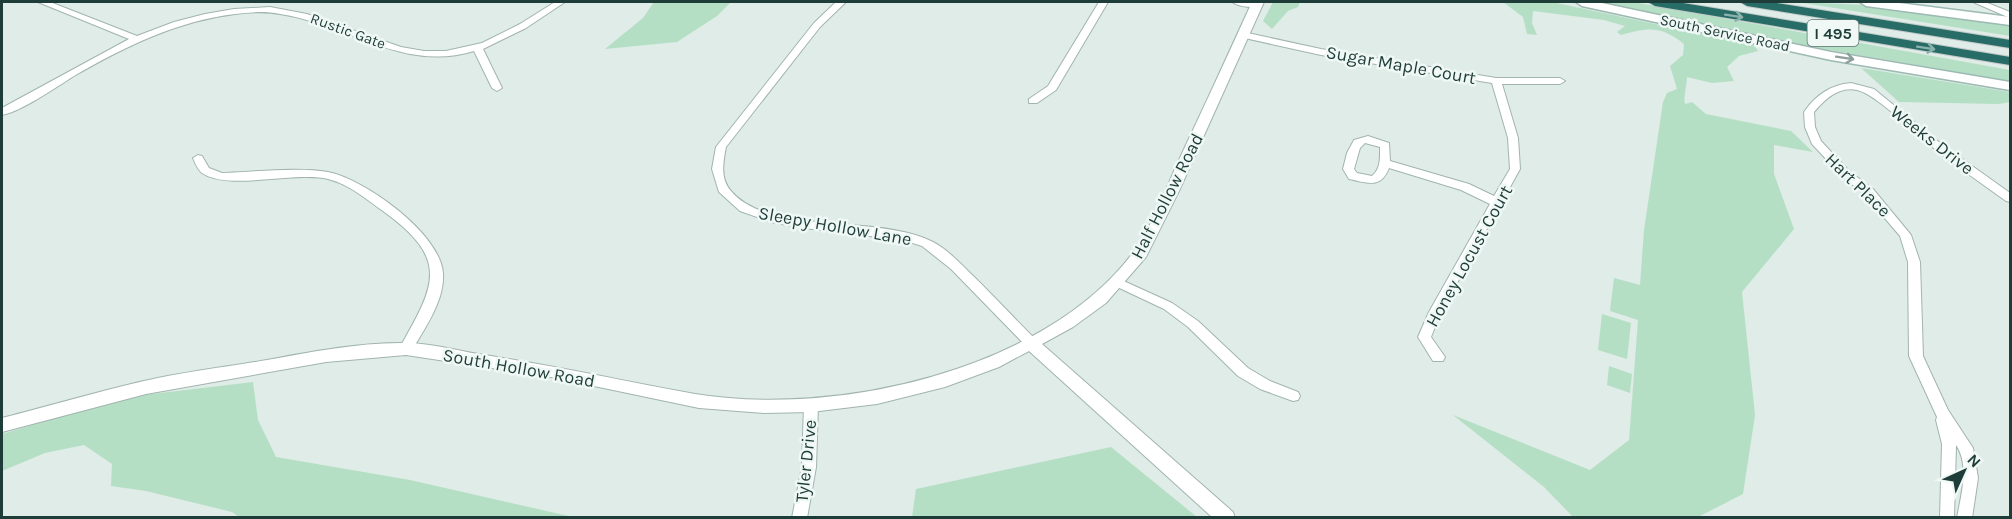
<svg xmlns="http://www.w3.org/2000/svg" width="2012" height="519" viewBox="0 0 2012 519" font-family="Karla,sans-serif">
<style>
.green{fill:#b5dfc5}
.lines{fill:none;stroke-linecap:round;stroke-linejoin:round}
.minor-casing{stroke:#a1b4af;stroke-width:2}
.tertiary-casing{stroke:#a1b4af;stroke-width:2}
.secondary-casing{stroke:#9cb9b2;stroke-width:3}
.motorway-casing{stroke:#c0c9c7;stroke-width:2}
.minor{fill:#fff;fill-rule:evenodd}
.tertiary{fill:#fff;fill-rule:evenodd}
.secondary{fill:#fff;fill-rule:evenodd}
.motorway{fill:#276c66;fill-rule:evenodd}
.oneway{stroke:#8cb2ae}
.oneway2{stroke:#8e9e9c}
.labels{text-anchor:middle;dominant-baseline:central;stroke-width:5;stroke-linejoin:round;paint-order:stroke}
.far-street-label{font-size:15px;fill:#1e3d38;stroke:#f0f8f5}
.shield{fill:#f0f8f5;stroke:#5d7571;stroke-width:1.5}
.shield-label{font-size:16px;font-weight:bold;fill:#1e3d38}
.street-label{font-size:18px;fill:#1e3d38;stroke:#f0f8f5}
</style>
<rect width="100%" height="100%" fill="#dfece7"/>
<g class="green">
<path d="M654,2H731L717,16L677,42L605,49L643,18Z"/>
<path d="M1273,2H1300L1298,7L1288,11L1272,29L1263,21Z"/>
<path d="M1503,2H1552L1754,45L1758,51L1739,56L1727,67L1734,81L1712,83L1687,77C1687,86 1683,96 1685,104L1692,102L1706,114L1791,131L1813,152L1774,145V174L1794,229L1742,292L1755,415L1743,494L1698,517H1573L1544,487L1453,415L1590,470L1629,440L1638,320L1610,311L1614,278L1640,285L1644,230L1663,102L1667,93L1677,89L1670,66L1683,55L1684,44C1661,26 1649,27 1621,35L1617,32L1625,26L1604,20L1533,11L1532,23L1537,35L1527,34L1523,17Z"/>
<path d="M1595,2H1633L2010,70V81L1806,46Z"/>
<path d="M1797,2L1867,5L2010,25V36Z"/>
<path d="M1861,68L2010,92V102L1999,104L1899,102Z"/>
<path d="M1602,314L1631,323L1627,359L1598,350Z"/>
<path d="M1609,366L1632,374L1630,393L1607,385Z"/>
<path d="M253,382L258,420L276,457L410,480L573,517H239L232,512L146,491L111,486L112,464L84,445L45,453L2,471V434L126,397Z"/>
<path d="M1111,447L1197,517H912L916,489Z"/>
</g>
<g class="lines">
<g class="minor-casing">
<g id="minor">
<path d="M38,2H50L137,36L174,22L205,14L234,9L270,7L307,14L401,47L424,51H446L482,43L520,24L555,2H565L526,28L483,49L502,88L497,91L492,88L474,51C404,73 347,24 280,14C265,11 250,12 235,14C177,21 124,47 74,76C55,88 22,111 2,115V108L129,39Z"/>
<path d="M836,2H846L820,27L726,147C723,162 720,179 731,191C768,236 881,214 933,242C946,249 957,260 968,271C991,293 1013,317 1036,340L1037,343L1036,346H1026L951,269L922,246L903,240L804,228L771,222L740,211L719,192L712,169L716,147L814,23Z"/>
<path d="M1099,2H1108L1056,90L1037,103H1029V99L1048,86Z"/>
<path d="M1232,2H1258L1262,4C1255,9 1239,7 1232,2Z"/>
<path d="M1973,2H1985L2010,12V18Z"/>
<path d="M1243,32L1321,49L1496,78H1560L1565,81L1560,84H1502L1518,138L1520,169L1441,312L1431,337L1445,357L1443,361H1433L1418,337L1429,312L1490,204L1461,190L1389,168C1381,189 1368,183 1349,179L1343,169L1347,153L1354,140L1368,136L1389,143L1390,161L1469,184L1494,196L1510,169L1508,138L1492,83L1321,55L1240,37V33ZM1365,143L1380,147C1380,157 1381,169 1372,176L1357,173L1354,169L1360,148Z"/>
<path d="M1851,83L1874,89L1940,143L2010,193V202L2006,201C1981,183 1955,165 1931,146C1914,133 1876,94 1857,90C1839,86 1825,99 1814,112L1815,127L1821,141L1849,171L1873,189L1911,235L1920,262L1923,356L1948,410L1973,448L1978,478L1972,518H1957C1961,495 1970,465 1956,445L1954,518H1940L1942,444L1936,420L1937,417L1909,356L1908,262L1900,236L1865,195L1841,175L1812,144L1805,127L1804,112C1816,95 1830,85 1851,83Z"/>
<path d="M198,155L202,156L209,168L222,173C253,172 298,167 328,172C364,179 440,233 443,273C445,301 424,329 411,352H401L399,349C435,285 451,260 383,211C366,199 349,184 328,179C296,171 228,191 202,173C198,170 195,163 193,158Z"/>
<path d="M1117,278L1172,303L1198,321L1248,368L1270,381L1298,392L1300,396L1298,400L1293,401L1260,389L1238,376L1188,327L1164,309L1113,285L1111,282Z"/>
<path d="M811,400L816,401L818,405L816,467L807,518H792L802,467L804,405L806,401Z"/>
</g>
</g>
<g class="tertiary-casing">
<path id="tertiary" d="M1252,2H1264L1179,191L1146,257L1106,303L1073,327L1042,344L1233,512L1235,518H1213L1029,351L999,367L945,387L877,404L811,412L764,413L699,408L551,377L406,355L326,362L146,394L2,432V418C49,406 96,392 144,381C184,372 226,367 267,360C310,352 362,342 406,343C429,343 455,350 478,354C551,365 623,381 695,394C835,417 1043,371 1132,254C1151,229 1165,191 1178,162C1203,109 1228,55 1252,2Z"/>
</g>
<g class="secondary-casing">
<g id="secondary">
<path d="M1576,2H1597L1831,52L2010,82V90L1831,60L1582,6Z"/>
<path d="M1860,2H1891L2010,17V25L1866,6Z"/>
</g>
</g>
<g class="motorway-casing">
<g id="motorway">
<path d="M1648,2H1677L2010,57V65L1655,6Z"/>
<path d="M1740,2H1770L2010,40V48L1747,6Z"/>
</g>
</g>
<use href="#minor" class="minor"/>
<use href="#tertiary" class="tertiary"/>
<use href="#secondary" class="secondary"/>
<use href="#motorway" class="motorway"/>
</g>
<defs><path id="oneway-shaft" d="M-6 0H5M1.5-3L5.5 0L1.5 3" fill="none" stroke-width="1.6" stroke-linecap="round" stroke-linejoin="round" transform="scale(1.5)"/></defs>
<g class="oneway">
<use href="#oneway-shaft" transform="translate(1734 16) rotate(9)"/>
<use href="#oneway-shaft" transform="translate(1926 48) rotate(9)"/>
</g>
<use class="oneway2" href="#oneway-shaft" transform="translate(1845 58) rotate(9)"/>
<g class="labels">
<g class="far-street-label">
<text transform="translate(348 31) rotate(20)">Rustic Gate</text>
<text transform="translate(1725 33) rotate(12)">South Service Road</text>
</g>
<rect class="shield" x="1807.5" y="20" width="51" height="26" rx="4.5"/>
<g class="shield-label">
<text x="1833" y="33">I 495</text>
</g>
<g class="street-label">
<text transform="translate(1401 65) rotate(10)">Sugar Maple Court</text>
<text transform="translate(1932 140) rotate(38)">Weeks Drive</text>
<text transform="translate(1858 185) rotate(44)">Hart Place</text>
<text transform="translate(1167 196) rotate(-63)">Half Hollow Road</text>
<text transform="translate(835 226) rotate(10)">Sleepy Hollow Lane</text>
<text transform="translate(1469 256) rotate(-61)">Honey Locust Court</text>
<text transform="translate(519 368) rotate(10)">South Hollow Road</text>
<text transform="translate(806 461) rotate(-84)">Tyler Drive</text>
</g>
</g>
<rect width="2012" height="519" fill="none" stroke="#1e3d38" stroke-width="6"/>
<g transform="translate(1964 471) rotate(45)" stroke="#f0f8f5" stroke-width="4.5" paint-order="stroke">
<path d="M0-4.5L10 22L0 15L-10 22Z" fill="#1e3d38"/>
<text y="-9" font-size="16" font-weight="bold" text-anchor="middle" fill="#1e3d38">N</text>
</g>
</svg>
